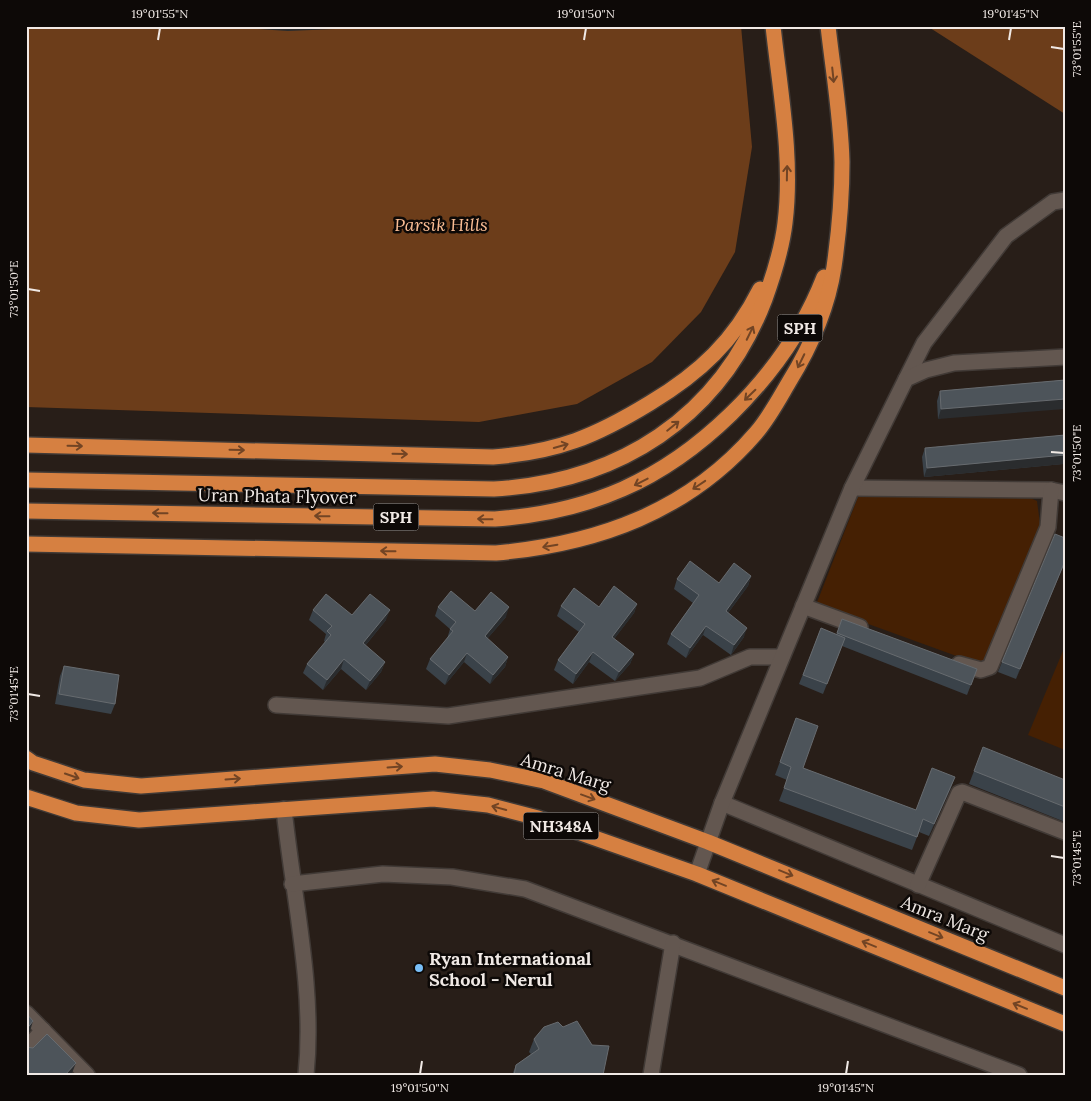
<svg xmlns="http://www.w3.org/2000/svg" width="1091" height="1101" viewBox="0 0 1091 1101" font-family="Lora,serif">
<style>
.green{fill:#452003}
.forest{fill:#6c3d1a}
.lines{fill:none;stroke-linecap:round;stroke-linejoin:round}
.minor-casing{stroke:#413a36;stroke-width:18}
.highway-casing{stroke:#413a36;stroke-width:18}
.minor{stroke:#635750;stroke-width:15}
.highway{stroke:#d68041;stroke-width:15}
.wall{fill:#3a4249}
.shaded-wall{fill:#2a2c2e}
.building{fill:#4d545a;stroke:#676b6f}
.oneway{stroke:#724424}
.ticks{fill:none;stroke:#f0e9e5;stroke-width:2}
.poi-dot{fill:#79bff8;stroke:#0d0907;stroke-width:2}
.labels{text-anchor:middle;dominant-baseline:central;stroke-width:5;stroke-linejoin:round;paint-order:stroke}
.shield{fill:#0d0907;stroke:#aca6a2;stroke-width:1}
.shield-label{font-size:16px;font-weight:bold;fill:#f0e9e5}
.park-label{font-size:18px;font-style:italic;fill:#fabd94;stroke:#0d0907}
.street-label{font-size:18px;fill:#f0e9e5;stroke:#0d0907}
.poi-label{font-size:18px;font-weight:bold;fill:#f0e9e5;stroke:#0d0907;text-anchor:start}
.neatline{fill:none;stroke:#f0e9e5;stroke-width:2}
.ticks-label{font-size:12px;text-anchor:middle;fill:#f0e9e5}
</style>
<rect width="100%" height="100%" fill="#281e18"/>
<g class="green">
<path d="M858,497H1028L1037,501L1040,524L1038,539L984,666L816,605Z"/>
<path d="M1065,646V750L1028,735Z"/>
</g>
<g class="forest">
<path d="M26,26H741L752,147L735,252L701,312L652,362L577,404L479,422L26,407Z"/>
<path d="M927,26H1065V114Z"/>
</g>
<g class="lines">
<g class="minor-casing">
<g id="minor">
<path d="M906,379L924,343L1006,236L1053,202L1065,200"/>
<path d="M852,488L1051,490L1065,493"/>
<path d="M803,606L860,627"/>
<path d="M959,664L981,670L990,667L1048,527L1051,490"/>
<path d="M276,705L448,716L700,678L750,657H782"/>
<path d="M722,803L1065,945"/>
<path d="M284,809C293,897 315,987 306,1075"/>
<path d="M697,874L722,803L852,488L906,379L926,370L954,363L1065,357"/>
<path d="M292,884L383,874L452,877L525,889L1019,1075"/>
<path d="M918,885L959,793L962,792L1065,832"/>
<path d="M26,1013L87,1075"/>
<path d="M26,1049L43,1030"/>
<path d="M651,1075L673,943"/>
</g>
</g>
<g class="highway-casing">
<g id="highway">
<path d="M26,445L493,457C558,452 596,436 650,403C700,373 734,341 760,289"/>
<path d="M26,480L494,489C618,482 720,418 765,299C774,274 782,249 785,223C793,158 780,91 773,26"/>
<path d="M26,511L495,519C590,512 662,481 731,414C772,374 803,331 824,277"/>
<path d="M26,544L496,553C597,544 688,512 756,433C769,418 779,399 789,382C810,348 828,307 834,267C839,232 842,196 842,162C841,117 833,71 828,26"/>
<path d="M26,758L33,763L84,780L141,786L435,764L490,770L544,781L708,842L1065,988"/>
<path d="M26,797L76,813L139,820L433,799L488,805L538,818L697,874L1065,1024"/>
</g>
</g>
<use href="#minor" class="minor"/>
<use href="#highway" class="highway"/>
</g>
<g class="wall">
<path d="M1065,380L938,419L937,401L940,391Z"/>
<path d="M1065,435V461L1063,464L924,477L922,457L925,448Z"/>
<path d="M1065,562L1016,679L998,672L1002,662Z"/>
<path d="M751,576L748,586L728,613L744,637L731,655L703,635L686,658L667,644L671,634L693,603L674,589L677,579L719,583Z"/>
<path d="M637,604L634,613L614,639L634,654L630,664L615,681L589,662L573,684L554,670L558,660L579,632L557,616L561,606L599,607Z"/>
<path d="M438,607L475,611L506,617L487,639L508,657L505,667L490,684L464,662L445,685L426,669L430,659L447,639L450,629L435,616Z"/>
<path d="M313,610L386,620L365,646L385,662L381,672L366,690L341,669L323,690L303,673L307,664L325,642L324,641L326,634L309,620Z"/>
<path d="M842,619L977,669L967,695L842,646L823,694L799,684L821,628L836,635Z"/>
<path d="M64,666L115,704L111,714L55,704L60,676Z"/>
<path d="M796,718L803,768L916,810L955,777L950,790L929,836L919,832L912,850L779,801L787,780L775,775Z"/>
<path d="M974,771L1065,780V822L969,784Z"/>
<path d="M534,1039L603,1075H512L516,1065L531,1054L529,1052Z"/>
</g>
<g class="shaded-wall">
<path d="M214,26H337L335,29L288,31Z"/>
<path d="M1065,399V409L938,419L941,409Z"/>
<path d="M1065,455V461L1063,464L924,477L927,468Z"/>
<path d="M1065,561V562L1016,679L1020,669Z"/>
<path d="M751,576L748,586L722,621L726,611Z"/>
<path d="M637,604L634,613L608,647L612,637Z"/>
<path d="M509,607L506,617L481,646L485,636Z"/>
<path d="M390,610L386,620L359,653L363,643Z"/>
<path d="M706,626L703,635L686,658L690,648Z"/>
<path d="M747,628L744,637L731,655L734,645Z"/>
<path d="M593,652L589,662L573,684L576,674Z"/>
<path d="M467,653L464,662L445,685L449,675Z"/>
<path d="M634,654L630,664L615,681L619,672Z"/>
<path d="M508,657L505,667L490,684L493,675Z"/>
<path d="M344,659L341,669L323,690L327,680Z"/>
<path d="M385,662L381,672L366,690L370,681Z"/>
<path d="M955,777L950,790L929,836L934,824Z"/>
<path d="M33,1021L30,1031L26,1035V1030Z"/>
<path d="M76,1063L72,1073L71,1075H65Z"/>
</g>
<g class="building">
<path d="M1065,380V399L941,409L940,391Z"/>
<path d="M1065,435V455L927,468L925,448Z"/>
<path d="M1055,534L1065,538V561L1020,669L1002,662Z"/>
<path d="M690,561L719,583L734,563L751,576L726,611L747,628L734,645L706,626L690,648L671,634L699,595L677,579Z"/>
<path d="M614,586L637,604L612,637L634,654L619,672L593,652L576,674L558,660L585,624L561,606L574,588L599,607Z"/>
<path d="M451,591L475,611L491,592L509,607L485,636L508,657L493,675L467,653L449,675L430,659L453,631L450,629L456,622L438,607Z"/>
<path d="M326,594L352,615L370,594L390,610L363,643L385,662L370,681L344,659L327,680L307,664L331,635L327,631L332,626L313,610Z"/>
<path d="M842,619L977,669L971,685L837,633Z"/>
<path d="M821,628L845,638L827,684L803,675Z"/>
<path d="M64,666L119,675L115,704L59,694Z"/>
<path d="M796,718L818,726L803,768L916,810L932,768L955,777L934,824L923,819L917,837L784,788L791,767L780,762Z"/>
<path d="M983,747L1065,780V807L974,771Z"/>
<path d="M26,1013L33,1021L26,1030Z"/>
<path d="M577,1021L592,1045L609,1046L603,1075H514L516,1065L539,1049L534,1039L544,1027L558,1022L563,1027Z"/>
<path d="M47,1034L76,1063L65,1075H26V1047L33,1048Z"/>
</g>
<defs><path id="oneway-shaft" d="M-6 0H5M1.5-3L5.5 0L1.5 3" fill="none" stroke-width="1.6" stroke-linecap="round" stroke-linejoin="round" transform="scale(1.25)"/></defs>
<g class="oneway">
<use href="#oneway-shaft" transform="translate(833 75) rotate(84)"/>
<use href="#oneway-shaft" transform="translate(787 173) rotate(-89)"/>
<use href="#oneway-shaft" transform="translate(750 333) rotate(-64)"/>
<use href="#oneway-shaft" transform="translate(801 361) rotate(116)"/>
<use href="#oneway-shaft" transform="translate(750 395) rotate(136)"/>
<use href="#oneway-shaft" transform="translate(673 426) rotate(-39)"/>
<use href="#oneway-shaft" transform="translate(75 446) rotate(1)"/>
<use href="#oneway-shaft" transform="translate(561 446) rotate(-16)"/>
<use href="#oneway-shaft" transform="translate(237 450) rotate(1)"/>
<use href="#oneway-shaft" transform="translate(400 454) rotate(1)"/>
<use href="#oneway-shaft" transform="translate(641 482) rotate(153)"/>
<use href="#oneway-shaft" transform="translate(699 485) rotate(146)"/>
<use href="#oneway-shaft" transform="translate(160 513) rotate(-179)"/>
<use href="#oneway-shaft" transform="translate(322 516) rotate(-179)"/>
<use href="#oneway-shaft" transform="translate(485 519) rotate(-179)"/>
<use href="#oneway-shaft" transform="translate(550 546) rotate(170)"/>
<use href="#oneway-shaft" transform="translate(388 551) rotate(-179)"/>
<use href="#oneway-shaft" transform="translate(395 767) rotate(-4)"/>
<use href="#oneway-shaft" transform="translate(72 776) rotate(19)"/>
<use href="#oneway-shaft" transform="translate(233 779) rotate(-4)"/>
<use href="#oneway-shaft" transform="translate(588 797) rotate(20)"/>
<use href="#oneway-shaft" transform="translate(499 808) rotate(-165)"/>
<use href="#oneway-shaft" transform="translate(786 873) rotate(22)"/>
<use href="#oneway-shaft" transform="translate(719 883) rotate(-158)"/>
<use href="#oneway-shaft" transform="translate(936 935) rotate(22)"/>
<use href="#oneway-shaft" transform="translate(869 944) rotate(-158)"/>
<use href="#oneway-shaft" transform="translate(1020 1006) rotate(-158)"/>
</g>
<path class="ticks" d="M158,40L160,28M584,40L586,28M1009,40L1011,28M1051,47L1064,49M28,289L40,291M1051,452L1064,453M28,694L40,696M1051,856L1064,858M420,1074L422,1061M846,1074L848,1061"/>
<circle class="poi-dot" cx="419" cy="968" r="5"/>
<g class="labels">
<g class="shield">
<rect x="777.5" y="314.5" width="45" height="27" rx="4"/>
<rect x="373.5" y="503.5" width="45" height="27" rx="4"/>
<rect x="523.5" y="812.5" width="75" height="27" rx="4"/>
</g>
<g class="shield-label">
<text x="800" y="328">SPH</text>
<text x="396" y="517">SPH</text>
<text x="561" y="826">NH348A</text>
</g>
<g class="park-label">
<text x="441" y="224">Parsik Hills</text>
</g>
<g class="street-label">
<text transform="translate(277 496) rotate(1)">Uran Phata Flyover</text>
<text transform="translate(566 772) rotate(17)">Amra Marg</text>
<text transform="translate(945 918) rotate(22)">Amra Marg</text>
</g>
<g class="poi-label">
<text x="429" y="958">Ryan International<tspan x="429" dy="21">School - Nerul</tspan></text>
</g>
</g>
<rect width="1091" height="1101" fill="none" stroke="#0d0907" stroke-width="55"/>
<rect x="28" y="28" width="1036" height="1046" class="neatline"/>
<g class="ticks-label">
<text x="160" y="18">19°01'55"N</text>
<text x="586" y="18">19°01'50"N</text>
<text x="1011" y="18">19°01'45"N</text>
<text transform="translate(1077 49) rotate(-90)" y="4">73°01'55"E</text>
<text transform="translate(14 289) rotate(-90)" y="4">73°01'50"E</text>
<text transform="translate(1077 453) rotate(-90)" y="4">73°01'50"E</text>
<text transform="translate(14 694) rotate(-90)" y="4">73°01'45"E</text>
<text transform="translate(1077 858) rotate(-90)" y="4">73°01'45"E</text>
<text x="420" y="1092">19°01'50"N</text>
<text x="846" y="1092">19°01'45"N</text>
</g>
</svg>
